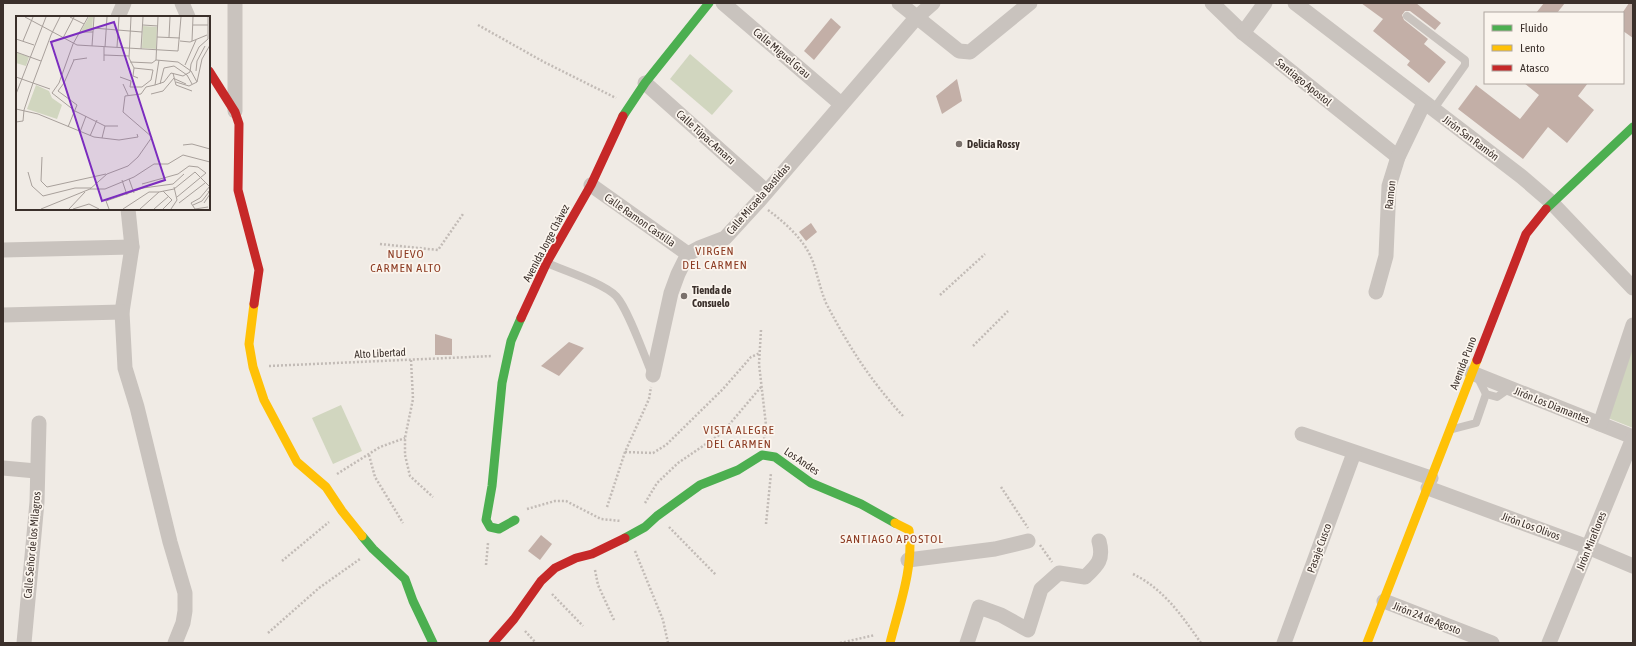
<svg xmlns="http://www.w3.org/2000/svg" width="1636" height="646" viewBox="0 0 1636 646" font-family="'Asap Condensed',sans-serif">
<style>
.park{fill:#d1d6bf}
.building{fill:#c3afa7}
.lines{fill:none;stroke-linecap:round;stroke-linejoin:round}
.path{stroke:#c2bbb6;stroke-width:2.5;stroke-dasharray:2 2;stroke-linecap:butt}
.lane{stroke:#c9c3be;stroke-width:8}
.street{stroke:#c9c3be;stroke-width:15}
.fast{stroke:#4caf50;stroke-width:9}
.slow{stroke:#ffc107;stroke-width:9}
.jam{stroke:#c62828;stroke-width:9}
.poi-dot{fill:#7a716c;stroke:#fbf5ee;stroke-width:1.5}
.labels{text-anchor:middle;dominant-baseline:central;stroke-width:3.5;stroke-linejoin:round;paint-order:stroke}
.street-label{font-size:11px;fill:#3b302b;stroke:#fbf5ee}
.poi-label{font-size:11px;font-weight:bold;fill:#3b302b;stroke:#fbf5ee;text-anchor:start}
.neighbourhood-label{font-size:12px;letter-spacing:1px;fill:#8c3b22;stroke:#fbf5ee}
.inset-road{fill:none;stroke:#a8a09b;stroke-width:1}
.view{fill:#7b2cbf;fill-opacity:0.15;stroke:#7b2cbf;stroke-width:2}
.inset-edge{fill:none;stroke:#3b302b;stroke-width:2}
</style>
<rect width="100%" height="100%" fill="#f0ebe5"/>
<g class="park">
<path d="M690,54L733,91L712,115L670,79Z"/>
<path d="M1633,345V428L1608,418Z"/>
<path d="M341,405L362,451L333,464L312,418Z"/>
</g>
<g class="building">
<path d="M1361,3H1416L1441,23L1435,30L1410,11H1405L1402,15L1404,20L1428,39L1424,44L1446,62L1429,83L1407,65L1410,61L1373,31L1383,19Z"/>
<path d="M1544,3H1565L1557,13H1536Z"/>
<path d="M1629,3H1633V38L1623,31V12Z"/>
<path d="M831,18L841,27L814,60L804,51Z"/>
<path d="M957,79L962,101L942,114L936,96Z"/>
<path d="M1524,83H1588L1578,96L1594,110L1567,143L1548,127L1523,159L1458,109L1476,85L1520,119L1539,95Z"/>
<path d="M811,223L817,232L806,241L799,232Z"/>
<path d="M435,334L452,339V355H435Z"/>
<path d="M569,342L584,348L559,376L541,366Z"/>
<path d="M541,535L552,544L540,560L528,551Z"/>
</g>
<g class="lines">
<g class="path">
<path d="M478,25L544,62L616,98"/>
<path d="M768,210C788,225 808,243 815,268C819,281 821,291 826,303C849,347 870,380 903,416"/>
<path d="M380,244L438,250L463,214"/>
<path d="M940,295L985,254"/>
<path d="M761,330L759,364L766,425L764,439"/>
<path d="M973,346L1008,311"/>
<path d="M411,360L413,399L405,438V455L410,476L433,497"/>
<path d="M269,366L492,356"/>
<path d="M625,452L653,453L666,445L723,389L751,357L760,353"/>
<path d="M369,455L375,477L403,523"/>
<path d="M337,474L380,447L405,438"/>
<path d="M1001,487L1028,528"/>
<path d="M645,503L657,483L678,463L722,433L761,387"/>
<path d="M607,507L625,452L649,399L651,387"/>
<path d="M527,509L555,501H566L601,519L621,521"/>
<path d="M766,524L771,473"/>
<path d="M669,527L716,575"/>
<path d="M1040,545L1052,562"/>
<path d="M635,551L663,620L668,643"/>
<path d="M282,561L329,522"/>
<path d="M486,565L488,543"/>
<path d="M595,570L598,585L614,620"/>
<path d="M1133,574C1164,589 1182,616 1201,643"/>
<path d="M552,594L583,626"/>
<path d="M525,631L536,643"/>
<path d="M268,633L319,588L360,559"/>
<path d="M840,643L875,635"/>
</g>
<g class="lane">
<path d="M1407,16L1465,60V65L1433,110"/>
<path d="M547,263C565,271 603,283 616,296C628,309 644,355 652,374"/>
<path d="M1477,376L1486,394L1497,397L1510,388"/>
<path d="M1453,429L1476,423L1486,394"/>
</g>
<g class="street">
<path d="M182,3L188,17"/>
<path d="M235,3V111"/>
<path d="M723,3L841,104"/>
<path d="M899,3L959,51L970,52L1030,3"/>
<path d="M1212,3L1243,33L1398,157"/>
<path d="M1295,3L1522,177L1551,202L1633,288"/>
<path d="M118,17L124,3"/>
<path d="M1243,33L1265,3"/>
<path d="M645,83L766,191"/>
<path d="M591,185L688,254"/>
<path d="M128,209L132,247L122,312L125,368L137,407L170,542L185,593V611L183,623L175,643"/>
<path d="M3,250L132,247"/>
<path d="M1376,292L1386,256L1389,186L1398,157L1424,103"/>
<path d="M3,315L122,312"/>
<path d="M1472,373L1633,437"/>
<path d="M653,375L671,293L678,274L688,254L699,248L725,238L758,202L916,18L933,3"/>
<path d="M1600,424L1633,325"/>
<path d="M1302,434L1431,478"/>
<path d="M3,468L36,471"/>
<path d="M1428,488L1588,547L1633,566"/>
<path d="M908,560L995,549L1028,541"/>
<path d="M1384,601L1492,643"/>
<path d="M24,643L37,502L39,423"/>
<path d="M967,643L979,607L1001,615L1028,630L1041,589L1059,573L1085,577C1098,565 1104,559 1099,541"/>
<path d="M1284,643L1354,453"/>
<path d="M1549,643L1633,438"/>
</g>
<g class="fast">
<path d="M623,116L645,83L709,3"/>
<path d="M1546,209L1633,127"/>
<path d="M515,520L499,529L490,527L486,520L492,486L502,383L511,341L521,318"/>
<path d="M362,536L373,549L405,579L413,601L433,643"/>
<path d="M625,538L645,527L657,516L700,485L738,470L762,455L775,457L811,483L861,504L895,523"/>
</g>
<g class="slow">
<path d="M254,304L249,344L253,367L264,400L297,462L326,487L342,511L362,536"/>
<path d="M890,643C899,607 914,567 909,530L895,523"/>
<path d="M1367,643L1477,360"/>
</g>
<g class="jam">
<path d="M209,71L235,112L239,124L238,190L259,270L254,304"/>
<path d="M521,318L547,262L591,185L623,116"/>
<path d="M1477,360L1526,234L1546,209"/>
<path d="M493,643L514,619L541,581L555,568L576,558L592,554L625,538"/>
</g>
</g>
<g class="poi-dot">
<circle cx="959" cy="144" r="4"/>
<circle cx="684" cy="296" r="4"/>
</g>
<g class="labels">
<g class="street-label">
<text transform="translate(782 53) rotate(40)">Calle Miguel Grau</text>
<text transform="translate(1304 82) rotate(39)">Santiago Apostol</text>
<text transform="translate(706 137) rotate(42)">Calle Túpac Amaru</text>
<text transform="translate(1471 138) rotate(37)">Jirón San Ramón</text>
<text transform="translate(1390 195) rotate(-84)">Ramon</text>
<text transform="translate(758 199) rotate(-49)">Calle Micaela Bastidas</text>
<text transform="translate(640 220) rotate(35)">Calle Ramon Castilla</text>
<text transform="translate(546 243) rotate(-62)">Avenida Jorge Chávez</text>
<text transform="translate(380 353) rotate(-3)">Alto Libertad</text>
<text transform="translate(1463 363) rotate(-69)">Avenida Puno</text>
<text transform="translate(1552 405) rotate(22)">Jirón Los Diamantes</text>
<text transform="translate(802 461) rotate(34)">Los Andes</text>
<text transform="translate(1531 526) rotate(20)">Jirón Los Olivos</text>
<text transform="translate(1591 541) rotate(-68)">Jirón Miraflores</text>
<text transform="translate(32 545) rotate(-85)">Calle Señor de los Milagros</text>
<text transform="translate(1319 548) rotate(-70)">Pasaje Cusco</text>
<text transform="translate(1427 618) rotate(21)">Jirón 24 de Agosto</text>
</g>
<g class="poi-label">
<text x="967" y="144">Delicia Rossy</text>
<text x="692" y="290">Tienda de<tspan x="692" dy="13">Consuelo</tspan></text>
</g>
<g class="neighbourhood-label">
<text x="715" y="251">VIRGEN<tspan x="715" dy="14">DEL CARMEN</tspan></text>
<text x="406" y="254">NUEVO<tspan x="406" dy="14">CARMEN ALTO</tspan></text>
<text x="739" y="430">VISTA ALEGRE<tspan x="739" dy="14">DEL CARMEN</tspan></text>
<text x="892" y="539">SANTIAGO APOSTOL</text>
</g>
</g>
<g transform="translate(16 16)">
<rect width="194" height="194" fill="#f0ebe5"/>
<path d="M73,1H77L76,15H65ZM127,10L141,11L140,33L126,32ZM0,36L13,41L10,50L0,47ZM20,69L33,75L36,82L46,89L41,103L11,93Z" fill="#d1d6bf"/>
<path class="inset-road" d="M9,1L61,29L162,35L165,1M54,1L68,8M72,1L57,28L43,67L36,77L59,95L89,110H102M115,1L113,42L118,52M127,9L142,10M177,9H192M77,12L126,16M64,16H77M141,21L164,22M153,21L154,1M47,22L58,1M0,23L18,29M7,25L17,1M164,25L174,26L191,19M176,25L177,1M76,30L78,1M89,31L91,1M101,31L103,1M125,33L127,1M0,36L25,45M88,39L113,40M57,44L71,42M140,44L142,1M88,45V31M114,46L136,47L140,44L162,46L175,55L181,66M169,49L180,24M118,52L117,60L122,62M180,55L181,45L189,30M157,57L160,69L176,75M0,61L34,73M104,61L115,65L114,71H126L135,64L137,54L118,52M159,63L170,68M160,66L173,70L181,66L186,43L194,29M107,68L112,79M144,68L148,52L158,50L171,59L176,68M139,69L148,66L155,57L167,60L174,56L175,48L183,31L192,23V1M0,78L30,1M135,78L147,75L158,62M0,93L22,98L78,121L103,124L122,121L121,118M0,106L7,105L8,94L17,67L35,19L44,1M52,111L61,89L42,75L48,67L58,44M64,116L70,100M74,120L81,104M86,122L89,110M167,129L176,128L194,133M26,141L25,165L31,171L90,158M12,156L16,170L27,180L59,172H75M113,163L118,177M106,164L111,179M126,168L162,158L173,150L182,151L190,157L161,181M74,173H89L118,161L138,148H152L167,139L194,146M163,187L189,167M188,187L194,178L192,175M177,189L186,185L193,176M192,191L179,193L175,187L184,182L194,170M25,193L74,173L91,158L112,150L122,141L136,121L107,96L109,80L125,78L130,71L139,69L143,44M53,193L69,176M57,193L73,188L83,193M93,193L90,185L127,172L157,168L168,158M107,193L133,176H143M124,193L143,176L158,173L179,156L194,171M138,193L153,180M147,193L156,184L147,175M155,193L161,184L158,171"/>
<path class="view" d="M98,6L149,164L86,185L35,26Z"/>
<rect width="194" height="194" class="inset-edge"/>
</g>
<rect width="1636" height="646" fill="none" stroke="#3b302b" stroke-width="8"/>
<rect x="1484" y="12" width="140" height="72" fill="#fbf5ee" stroke="#aea6a0"/>
<rect x="1492" y="25" width="20" height="6" fill="#4caf50" stroke="#aea6a0"/>
<text x="1520" y="32" font-size="12" fill="#3b302b">Fluido</text>
<rect x="1492" y="45" width="20" height="6" fill="#ffc107" stroke="#aea6a0"/>
<text x="1520" y="52" font-size="12" fill="#3b302b">Lento</text>
<rect x="1492" y="65" width="20" height="6" fill="#c62828" stroke="#aea6a0"/>
<text x="1520" y="72" font-size="12" fill="#3b302b">Atasco</text>
</svg>
